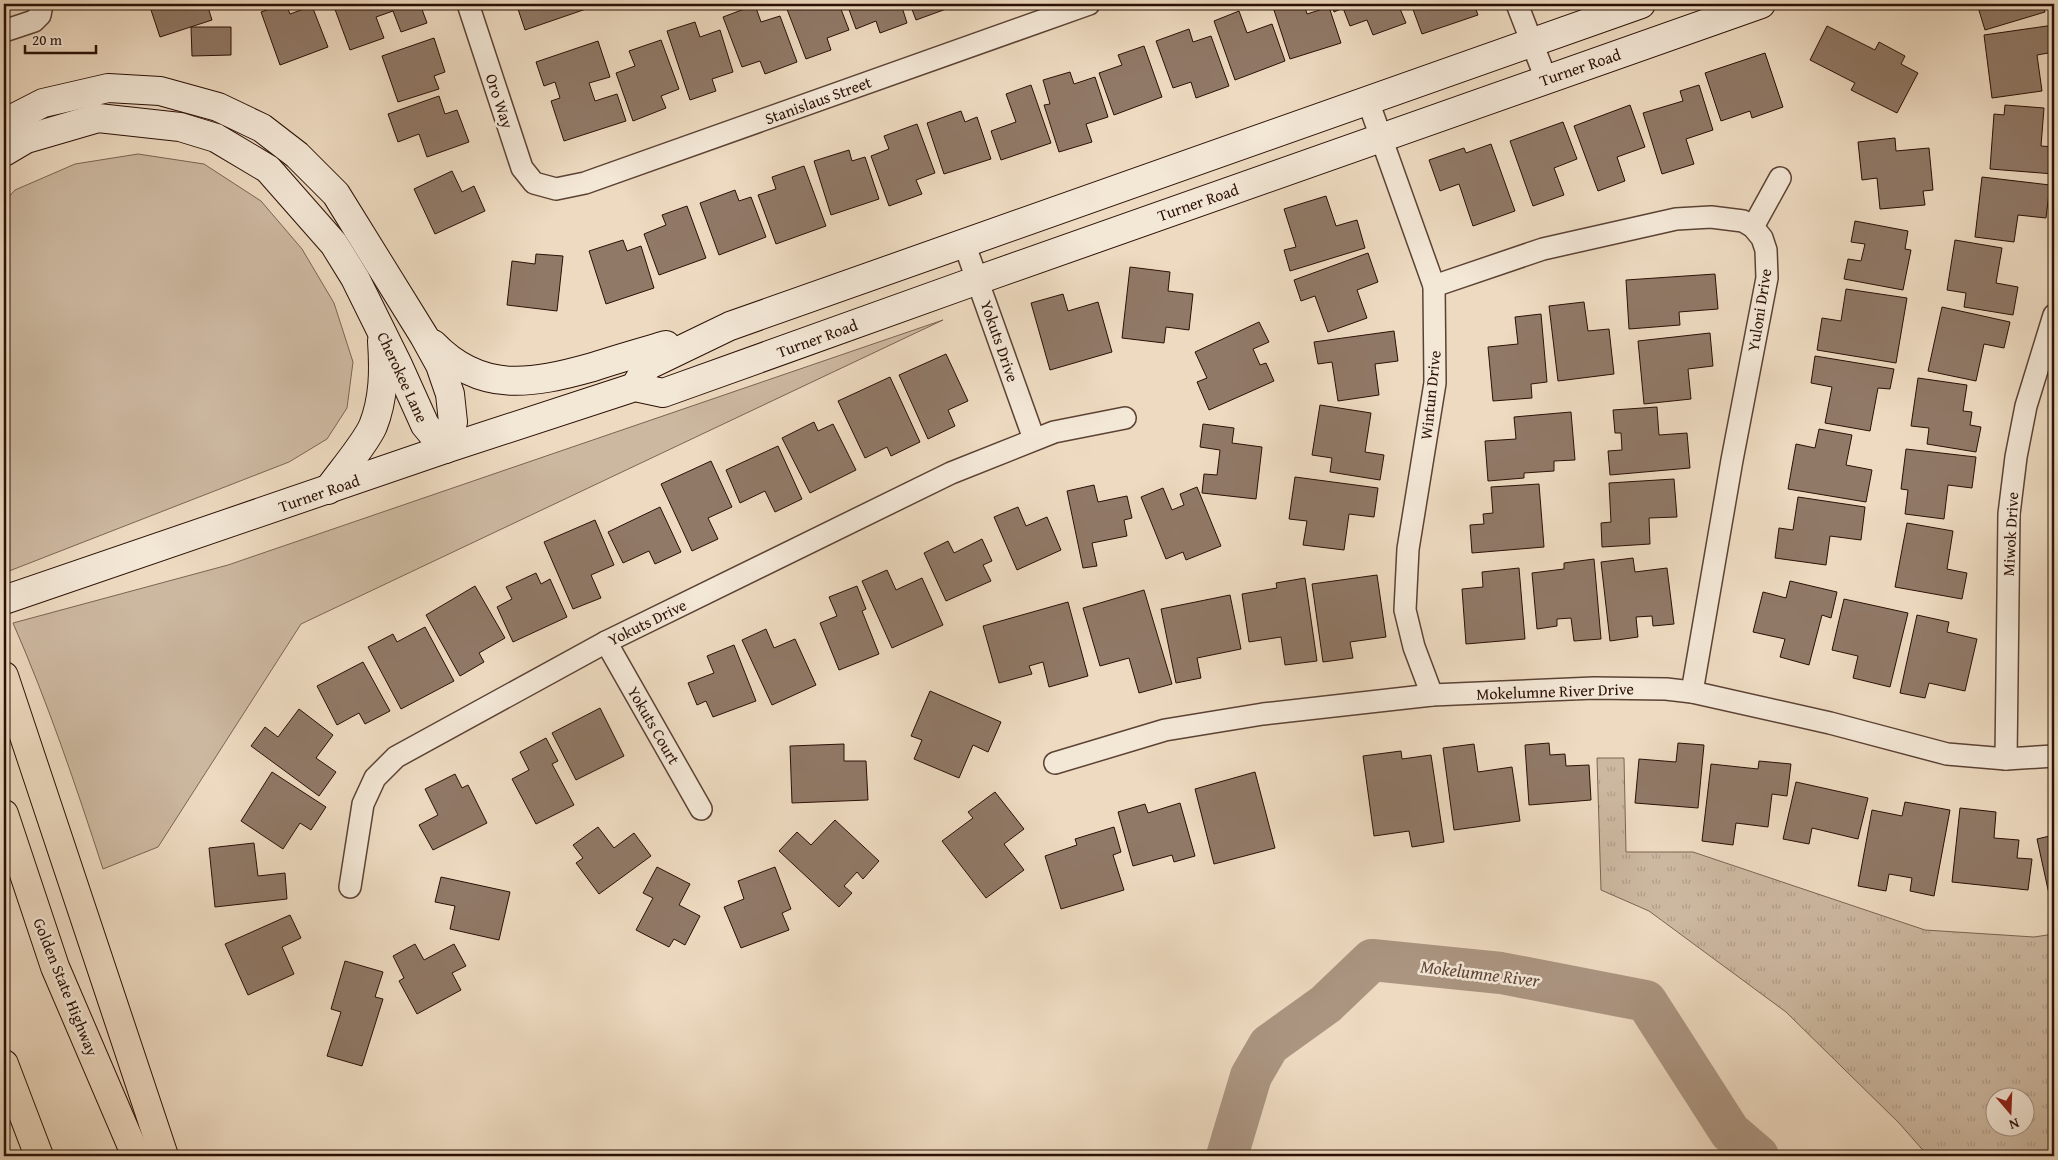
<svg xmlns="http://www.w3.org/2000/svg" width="2058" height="1160" viewBox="0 0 2058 1160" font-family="'Gentium Book Plus',serif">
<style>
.green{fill:#ccb8a0;stroke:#7c6453}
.park{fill:url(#park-tufts);stroke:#7c6453;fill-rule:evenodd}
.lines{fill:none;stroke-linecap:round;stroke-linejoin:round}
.river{stroke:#ab9581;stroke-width:42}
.building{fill:#907967;stroke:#2b1006}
.street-casing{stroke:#5c4234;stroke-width:24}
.secondary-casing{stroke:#2b1006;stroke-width:30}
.highway-casing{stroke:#2b1006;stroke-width:30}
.street{stroke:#f3e7d6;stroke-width:21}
.secondary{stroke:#f3e7d6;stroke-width:28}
.highway{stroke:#eddac0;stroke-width:28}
.labels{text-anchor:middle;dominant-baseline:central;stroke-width:5;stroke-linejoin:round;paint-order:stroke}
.street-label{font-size:16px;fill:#2b1006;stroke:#f3e7d6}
.water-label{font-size:18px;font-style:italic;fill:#5e4537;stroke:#f3e7d6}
</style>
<defs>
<pattern id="park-tufts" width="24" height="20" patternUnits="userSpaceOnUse" patternTransform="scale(1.25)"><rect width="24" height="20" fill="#ccb8a0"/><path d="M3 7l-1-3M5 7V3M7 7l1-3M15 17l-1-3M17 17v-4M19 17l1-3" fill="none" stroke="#af9d88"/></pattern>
</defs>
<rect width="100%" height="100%" fill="#eddac0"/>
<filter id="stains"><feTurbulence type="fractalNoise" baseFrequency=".004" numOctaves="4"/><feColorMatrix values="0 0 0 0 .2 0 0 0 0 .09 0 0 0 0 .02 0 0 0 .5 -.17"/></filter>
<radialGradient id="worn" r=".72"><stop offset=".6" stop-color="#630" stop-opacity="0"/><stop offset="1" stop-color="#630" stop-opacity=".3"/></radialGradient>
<g class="green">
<path d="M138,154L204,164L261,201L302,249L334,303L353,362L347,408L327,439L289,462L4,573V202L15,190L75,164Z"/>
<path d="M943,320L301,624L158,847L103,869C76,786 48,703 13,623L228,565Z"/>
</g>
<path class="park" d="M1597,758H1624L1626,852H1693L1925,930L2034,937L2054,934V1156H1928L1899,1123L1786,1012L1649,911L1601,890ZM1996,1098H2026V1128H1996Z"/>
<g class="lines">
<path class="river" d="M1227,1156L1251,1076L1269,1045L1326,1004L1372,960L1501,973L1646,1001L1730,1132L1758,1156"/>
</g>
<g class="building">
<path d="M149,4H207L212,20L160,37Z"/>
<path d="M284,4H286L290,14L312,6L328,47L280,65L261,12Z"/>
<path d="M333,4H420L427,23L401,32L393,11L376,17L384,38L350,50Z"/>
<path d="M527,4H584L586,9L525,30L518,9L528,5Z"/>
<path d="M785,4H839L849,30L827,38L831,50L806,59Z"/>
<path d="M847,4H901L907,23L880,33L876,21L856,29Z"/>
<path d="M910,4H947L949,8L916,20Z"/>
<path d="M1272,4H1304L1307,14L1329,7L1341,43L1290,59Z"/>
<path d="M1332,4H1398L1406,23L1373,35L1367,20L1350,26L1343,8L1334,12Z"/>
<path d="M1411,4H1474L1478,15L1422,34Z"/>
<path d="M1977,4H2042L2045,12L1985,30Z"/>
<path d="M755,5L761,22L780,16L797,62L765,74L760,61L742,67L723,17Z"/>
<path d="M1239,11L1247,33L1272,24L1285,61L1235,80L1214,21Z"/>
<path d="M695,22L700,37L720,30L733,72L712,79L716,91L690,100L667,31Z"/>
<path d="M2054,25V52L2037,55L2042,91L1992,98L1984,35Z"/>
<path d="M1827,26L1875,50L1879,42L1905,56L1901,64L1918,73L1897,113L1851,90L1855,83L1810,60Z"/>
<path d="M191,27H231V55L192,56Z"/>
<path d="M1189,29L1193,42L1211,36L1229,86L1196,98L1191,82L1173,88L1156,41Z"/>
<path d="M434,38L445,72L434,76L439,89L398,102L382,56Z"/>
<path d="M661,40L679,89L661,96L666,108L633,121L616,73L635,66L629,51Z"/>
<path d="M598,41L610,77L589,83L595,101L617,94L626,121L564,141L551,101L560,98L555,82L544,86L536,62Z"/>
<path d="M1144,46L1162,97L1114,115L1099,73L1122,65L1118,55Z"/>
<path d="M1765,53L1783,107L1752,118L1750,111L1721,121L1705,73Z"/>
<path d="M1070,72L1074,84L1095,77L1108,117L1086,124L1092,142L1059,152L1044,105L1050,104L1043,80Z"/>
<path d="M1031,85L1051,143L1001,160L991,131L1016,122L1006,94Z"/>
<path d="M1699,85L1713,130L1686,139L1694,164L1662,174L1643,113L1683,101L1680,91Z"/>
<path d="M439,96L445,114L457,110L469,142L427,157L419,134L398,142L388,114Z"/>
<path d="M1630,105L1645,147L1617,157L1625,181L1598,191L1574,126Z"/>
<path d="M2005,105L2044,108L2041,146L2054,147V174L1990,169L1994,114L2004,115Z"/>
<path d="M961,111L965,122L977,117L991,159L944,174L927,123Z"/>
<path d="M1563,122L1577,159L1554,168L1564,195L1533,206L1510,141Z"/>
<path d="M917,124L935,173L916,180L922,194L889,206L871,156L889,149L884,136Z"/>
<path d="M1895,138L1896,151L1929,148L1933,190L1923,191L1925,205L1880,209L1877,178L1862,180L1858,142Z"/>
<path d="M1491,144L1515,211L1473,226L1459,184L1440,191L1429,160L1464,148L1466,153Z"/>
<path d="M849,150L852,161L865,157L879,199L831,215L814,161Z"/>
<path d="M804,166L826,226L776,244L758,195L776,189L772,177Z"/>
<path d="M452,171L462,192L474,186L485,211L435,234L414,189Z"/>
<path d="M1982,177L2050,185L2046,218L2018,215L2014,242L1975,237Z"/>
<path d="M735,190L739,201L751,197L766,237L719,255L700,203Z"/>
<path d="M1326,196L1336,226L1357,220L1365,248L1290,271L1284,250L1296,247L1284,209Z"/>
<path d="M687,206L706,258L659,275L644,234L666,225L662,215Z"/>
<path d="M1855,221L1908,231L1905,249L1911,250L1903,290L1844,279L1848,259L1861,261L1865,244L1851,242Z"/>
<path d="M623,240L627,251L641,246L654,288L606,304L589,251Z"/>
<path d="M1955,240L2002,248L1996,283L2018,287L2013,315L1964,307L1966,293L1947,290Z"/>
<path d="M1368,253L1378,282L1357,290L1367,318L1328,332L1315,296L1301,301L1294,280Z"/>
<path d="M536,254L563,256L557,311L507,305L512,261L535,264Z"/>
<path d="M1130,267L1170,272L1168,291L1193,294L1189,330L1166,327L1164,343L1122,338Z"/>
<path d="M1715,274L1718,309L1679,312L1680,325L1629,329L1626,280Z"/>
<path d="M1846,289L1907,298L1896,363L1817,350L1822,318L1841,321Z"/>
<path d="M1063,294L1068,311L1098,302L1112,352L1050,370L1031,303Z"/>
<path d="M1584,302L1588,331L1609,329L1614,374L1558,381L1549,306Z"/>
<path d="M1942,307L2010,322L2004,348L1984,344L1976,381L1928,371Z"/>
<path d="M1541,314L1547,382L1531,384L1532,398L1493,401L1488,347L1518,344L1515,317Z"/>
<path d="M1259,322L1269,342L1253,349L1260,365L1266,363L1274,381L1209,410L1197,382L1207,378L1195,352Z"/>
<path d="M1394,331L1398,361L1375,364L1379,395L1338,401L1332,362L1318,364L1314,342Z"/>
<path d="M1710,333L1713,366L1688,369L1691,399L1644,404L1638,341Z"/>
<path d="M946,354L968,401L948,410L955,426L928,439L899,375Z"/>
<path d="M1815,356L1894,369L1890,389L1878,388L1870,431L1825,423L1832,387L1811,383Z"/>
<path d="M890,377L920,442L891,456L887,447L865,458L838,401Z"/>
<path d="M1918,378L1967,385L1963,411L1972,412L1970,425L1981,427L1976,452L1927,444L1929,428L1911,426Z"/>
<path d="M1320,405L1371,413L1365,452L1384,455L1380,480L1330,472L1332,458L1312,455Z"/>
<path d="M1657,407L1659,435L1687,433L1690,468L1610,475L1608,451L1622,450L1621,433H1615L1613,410Z"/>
<path d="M1571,412L1575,460L1554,461V471L1524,473V478L1488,481L1485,441L1516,439L1514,417Z"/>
<path d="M814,422L818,431L833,424L856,470L810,493L782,438Z"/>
<path d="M1203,424L1234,428L1232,443L1262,447L1256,499L1202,493L1204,474L1217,475L1220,450L1200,447Z"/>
<path d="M1819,429L1852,435L1846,465L1872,470L1866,502L1788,489L1796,444L1815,448Z"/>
<path d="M778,446L802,499L775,512L765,491L740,503L726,470Z"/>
<path d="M1906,449L1976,457L1972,488L1948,485L1944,519L1905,514L1908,490L1901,489Z"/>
<path d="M711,461L732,507L708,518L718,539L692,551L661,484Z"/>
<path d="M1295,477L1378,488L1374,517L1349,514L1344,550L1303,545L1307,521L1289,519Z"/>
<path d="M1674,479L1677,517L1649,518L1650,544L1602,547L1601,523L1611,522L1609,483Z"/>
<path d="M1539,484L1544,547L1472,553L1470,525L1484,524L1483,514L1493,513L1491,487Z"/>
<path d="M1094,485L1098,502L1127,496L1132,518L1124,520L1127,536L1092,543L1097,566L1083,568L1067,491Z"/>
<path d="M1197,487L1221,546L1186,560L1183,552L1166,559L1141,497L1163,488L1172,510L1184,505L1180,494Z"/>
<path d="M1798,497L1865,507L1861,540L1830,536L1826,565L1775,558L1779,528L1793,530Z"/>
<path d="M660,507L681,552L655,564L649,551L623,563L608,532Z"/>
<path d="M1018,507L1026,526L1047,517L1061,550L1017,570L994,517Z"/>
<path d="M595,520L614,565L591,575L601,598L573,609L544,542Z"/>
<path d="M1907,523L1953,531L1947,569L1967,573L1962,599L1895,587Z"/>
<path d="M982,539L992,561L983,565L991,581L946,601L924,553L948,541L954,553Z"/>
<path d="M1633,558L1635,572L1667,568L1674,624L1653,626L1652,616L1636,617L1638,637L1610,641L1601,562Z"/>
<path d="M1594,559L1601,639L1574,641L1571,618L1557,619V626L1537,629L1532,573L1564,569V563Z"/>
<path d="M1519,568L1525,639L1466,644L1462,589L1483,587L1482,572Z"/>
<path d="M887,570L896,590L922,578L943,625L892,648L862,581Z"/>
<path d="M536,573L541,584L550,579L567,617L513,642L497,607L512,599L506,587Z"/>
<path d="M1377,575L1386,637L1350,642L1353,658L1323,662L1312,584Z"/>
<path d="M1305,578L1317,661L1285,665L1281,637L1249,642L1242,594L1277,588L1276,583Z"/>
<path d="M1790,581L1837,592L1831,618L1822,615L1809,665L1780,657L1785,639L1753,632L1763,592L1786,598Z"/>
<path d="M475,586L505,638L479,653L484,662L460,676L426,615Z"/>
<path d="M857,586L866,609L862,611L879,654L839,670L820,623L837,616L829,597Z"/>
<path d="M1144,590L1172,684L1139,693L1129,658L1100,666L1083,608Z"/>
<path d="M1230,595L1241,649L1197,658L1201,678L1176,683L1161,609Z"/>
<path d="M1844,599L1908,613L1890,687L1853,678L1858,656L1832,650Z"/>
<path d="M1068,602L1088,676L1049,687L1043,662L1029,666L1032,674L999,683L983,626Z"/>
<path d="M1917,615L1949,622L1947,632L1977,639L1965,691L1929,683L1925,698L1900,693Z"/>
<path d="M425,627L454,681L401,709L368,647L393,634L397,642Z"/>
<path d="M766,629L774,648L795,639L816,685L772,705L742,640Z"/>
<path d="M734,645L756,701L713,717L706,701L697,705L688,683L714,673L707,656Z"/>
<path d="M363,662L390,711L365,724L359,713L337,725L317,686Z"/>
<path d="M930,691L1001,722L988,752L973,745L959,778L914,759L922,740L911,736Z"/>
<path d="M600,708L624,756L576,780L552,733Z"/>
<path d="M299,709L333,735L316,758L336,772L319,796L251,746L265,727L278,737Z"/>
<path d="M546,738L558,761L552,764L574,805L536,824L512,779L529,770L520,752Z"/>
<path d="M1549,743L1550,755L1565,754L1566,766L1589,765L1591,800L1529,805L1525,745Z"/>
<path d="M1678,743L1704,745L1698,808L1635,803L1639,759L1676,762Z"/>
<path d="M844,744V761H866L868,800L792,803L790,746Z"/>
<path d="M1474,744L1478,772L1512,767L1520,821L1454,830L1443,748Z"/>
<path d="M1401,751L1402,759L1431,755L1444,842L1412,847L1409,831L1374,836L1363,756Z"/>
<path d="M1759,761L1791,764L1787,796L1772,794L1768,827L1736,823L1733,845L1702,841L1711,764L1758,769Z"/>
<path d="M272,772L326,807L311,830L300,823L283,849L241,821Z"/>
<path d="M1255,772L1275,848L1214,864L1195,789Z"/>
<path d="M455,774L462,788L468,785L487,823L433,850L419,825L438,815L425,789Z"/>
<path d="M1796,782L1868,798L1858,839L1812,828L1809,844L1783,839Z"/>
<path d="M995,792L1024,829L1004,844L1024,870L986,898L942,841L973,818L968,812Z"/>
<path d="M1905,802L1950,810L1934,896L1910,891L1912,878L1889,874L1886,891L1858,886L1872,810L1902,816Z"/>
<path d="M1180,803L1195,856L1174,862L1172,855L1133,866L1118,812L1145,804L1148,813Z"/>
<path d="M1960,808L1996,812L1994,838L2019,840L2017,858L2032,859L2028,890L1952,882Z"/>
<path d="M835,820L879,861L863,879L857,872L844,886L852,893L839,907L779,851L797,832L811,845Z"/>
<path d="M598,827L614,848L634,833L651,856L599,894L576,863L583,858L573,845Z"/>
<path d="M1114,827L1121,852L1113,855L1124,890L1061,909L1045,856L1077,845L1075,839Z"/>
<path d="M2054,835V893L2049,894L2037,839Z"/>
<path d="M254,843L258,876L285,873L287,899L215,907L209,848Z"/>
<path d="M657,867L690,884L679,905L700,916L685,945L674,939L669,947L636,930L653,898L643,893Z"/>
<path d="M775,867L791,909L782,913L789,930L741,948L724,907L744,899L738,881Z"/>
<path d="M441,877L510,892L499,940L450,929L455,906L435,902Z"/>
<path d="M290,915L301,938L282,947L294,974L248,995L225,944Z"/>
<path d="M415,944L424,960L454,944L466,966L452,973L461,990L417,1014L399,981L404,978L393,956Z"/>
<path d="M345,961L383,972L375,997L383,999L362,1066L327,1056L341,1012L331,1009Z"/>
</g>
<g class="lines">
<g class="street-casing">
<g id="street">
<path d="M468,4L522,168L534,183L556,189L585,183L1089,4"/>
<path d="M1517,4L1546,79"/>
<path d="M4,31L34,21L40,15L42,4"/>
<path d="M1368,101L1434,286L1435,383L1408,549L1405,610L1414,647L1432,695"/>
<path d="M1753,227L1780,178"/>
<path d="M964,243L1034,439"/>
<path d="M1434,286L1543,249L1676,219L1711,217L1743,221L1753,227L1762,238L1766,250L1767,278L1732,460L1692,692"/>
<path d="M606,642L701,809"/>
<path d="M2006,759L2009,514L2016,457L2026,406L2054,315"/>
<path d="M1055,763L1165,730L1263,714L1432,695L1594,688L1666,689L1692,692L1830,723L1947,754L2006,759L2054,756"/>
<path d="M350,887L363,804L375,778L396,757L606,642L951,473L1054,432L1125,418"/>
</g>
</g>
<g class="secondary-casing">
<g id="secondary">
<path d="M4,123L43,103L108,88L160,91L218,107L262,128L297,155L336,194L424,336L440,365L450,394L453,422L445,449"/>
<path d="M4,152L26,139L98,118L180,127L216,138L268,169L334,244L355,278L398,365L425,425L445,449"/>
<path d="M433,344C481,394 532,384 593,367C617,359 642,352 666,345"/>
<path d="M635,387L647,366L730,326L1641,4"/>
<path d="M328,490C340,473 365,444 373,426C384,398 384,370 382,341"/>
<path d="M4,600L445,449L635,387L663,393L978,280L1761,4"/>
</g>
</g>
<g class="highway-casing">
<g id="highway">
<path d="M4,676L164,1156"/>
<path d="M4,814L55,967L136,1156"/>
<path d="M4,1064L39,1156"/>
</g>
</g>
<use href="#street" class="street"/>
<use href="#secondary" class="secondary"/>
<use href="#highway" class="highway"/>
</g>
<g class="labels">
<g class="street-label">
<text transform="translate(1580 67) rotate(-19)">Turner Road</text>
<text transform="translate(818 100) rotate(-20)">Stanislaus Street</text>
<text transform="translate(500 101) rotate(72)">Oro Way</text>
<text transform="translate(1198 202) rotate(-19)">Turner Road</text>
<text transform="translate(1759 310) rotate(-81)">Yuloni Drive</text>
<text transform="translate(817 338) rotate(-20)">Turner Road</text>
<text transform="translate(1000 341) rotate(71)">Yokuts Drive</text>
<text transform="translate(403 377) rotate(65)">Cherokee Lane</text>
<text transform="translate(1430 395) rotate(-84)">Wintun Drive</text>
<text transform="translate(319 493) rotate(-19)">Turner Road</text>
<text transform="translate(2010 534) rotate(-87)">Miwok Drive</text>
<text transform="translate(647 622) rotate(-26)">Yokuts Drive</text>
<text transform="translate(1555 691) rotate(-2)">Mokelumne River Drive</text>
<text transform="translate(654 725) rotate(60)">Yokuts Court</text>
<text transform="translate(66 987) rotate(68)">Golden State Highway</text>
</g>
<g class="water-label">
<text transform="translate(1480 973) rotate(7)">Mokelumne River</text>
</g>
</g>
<rect width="2058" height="1160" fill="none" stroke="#eddac0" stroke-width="20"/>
<rect x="5" y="5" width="2048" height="1150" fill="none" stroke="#2b1006" stroke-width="2.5"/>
<rect x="10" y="10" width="2038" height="1140" fill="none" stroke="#2b1006"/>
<g transform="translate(2010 1112) rotate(161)"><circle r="24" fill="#f3e7d6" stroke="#a39183"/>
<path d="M0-4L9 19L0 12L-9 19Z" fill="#8f2418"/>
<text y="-8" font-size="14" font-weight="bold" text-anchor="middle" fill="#2b1006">N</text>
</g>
<path d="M25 45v8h71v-8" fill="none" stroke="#2b1006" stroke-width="2.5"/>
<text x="32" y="45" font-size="15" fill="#2b1006" stroke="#f3e7d6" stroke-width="4" paint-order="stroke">20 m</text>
<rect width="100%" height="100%" filter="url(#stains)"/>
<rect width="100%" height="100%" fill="url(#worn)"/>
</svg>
